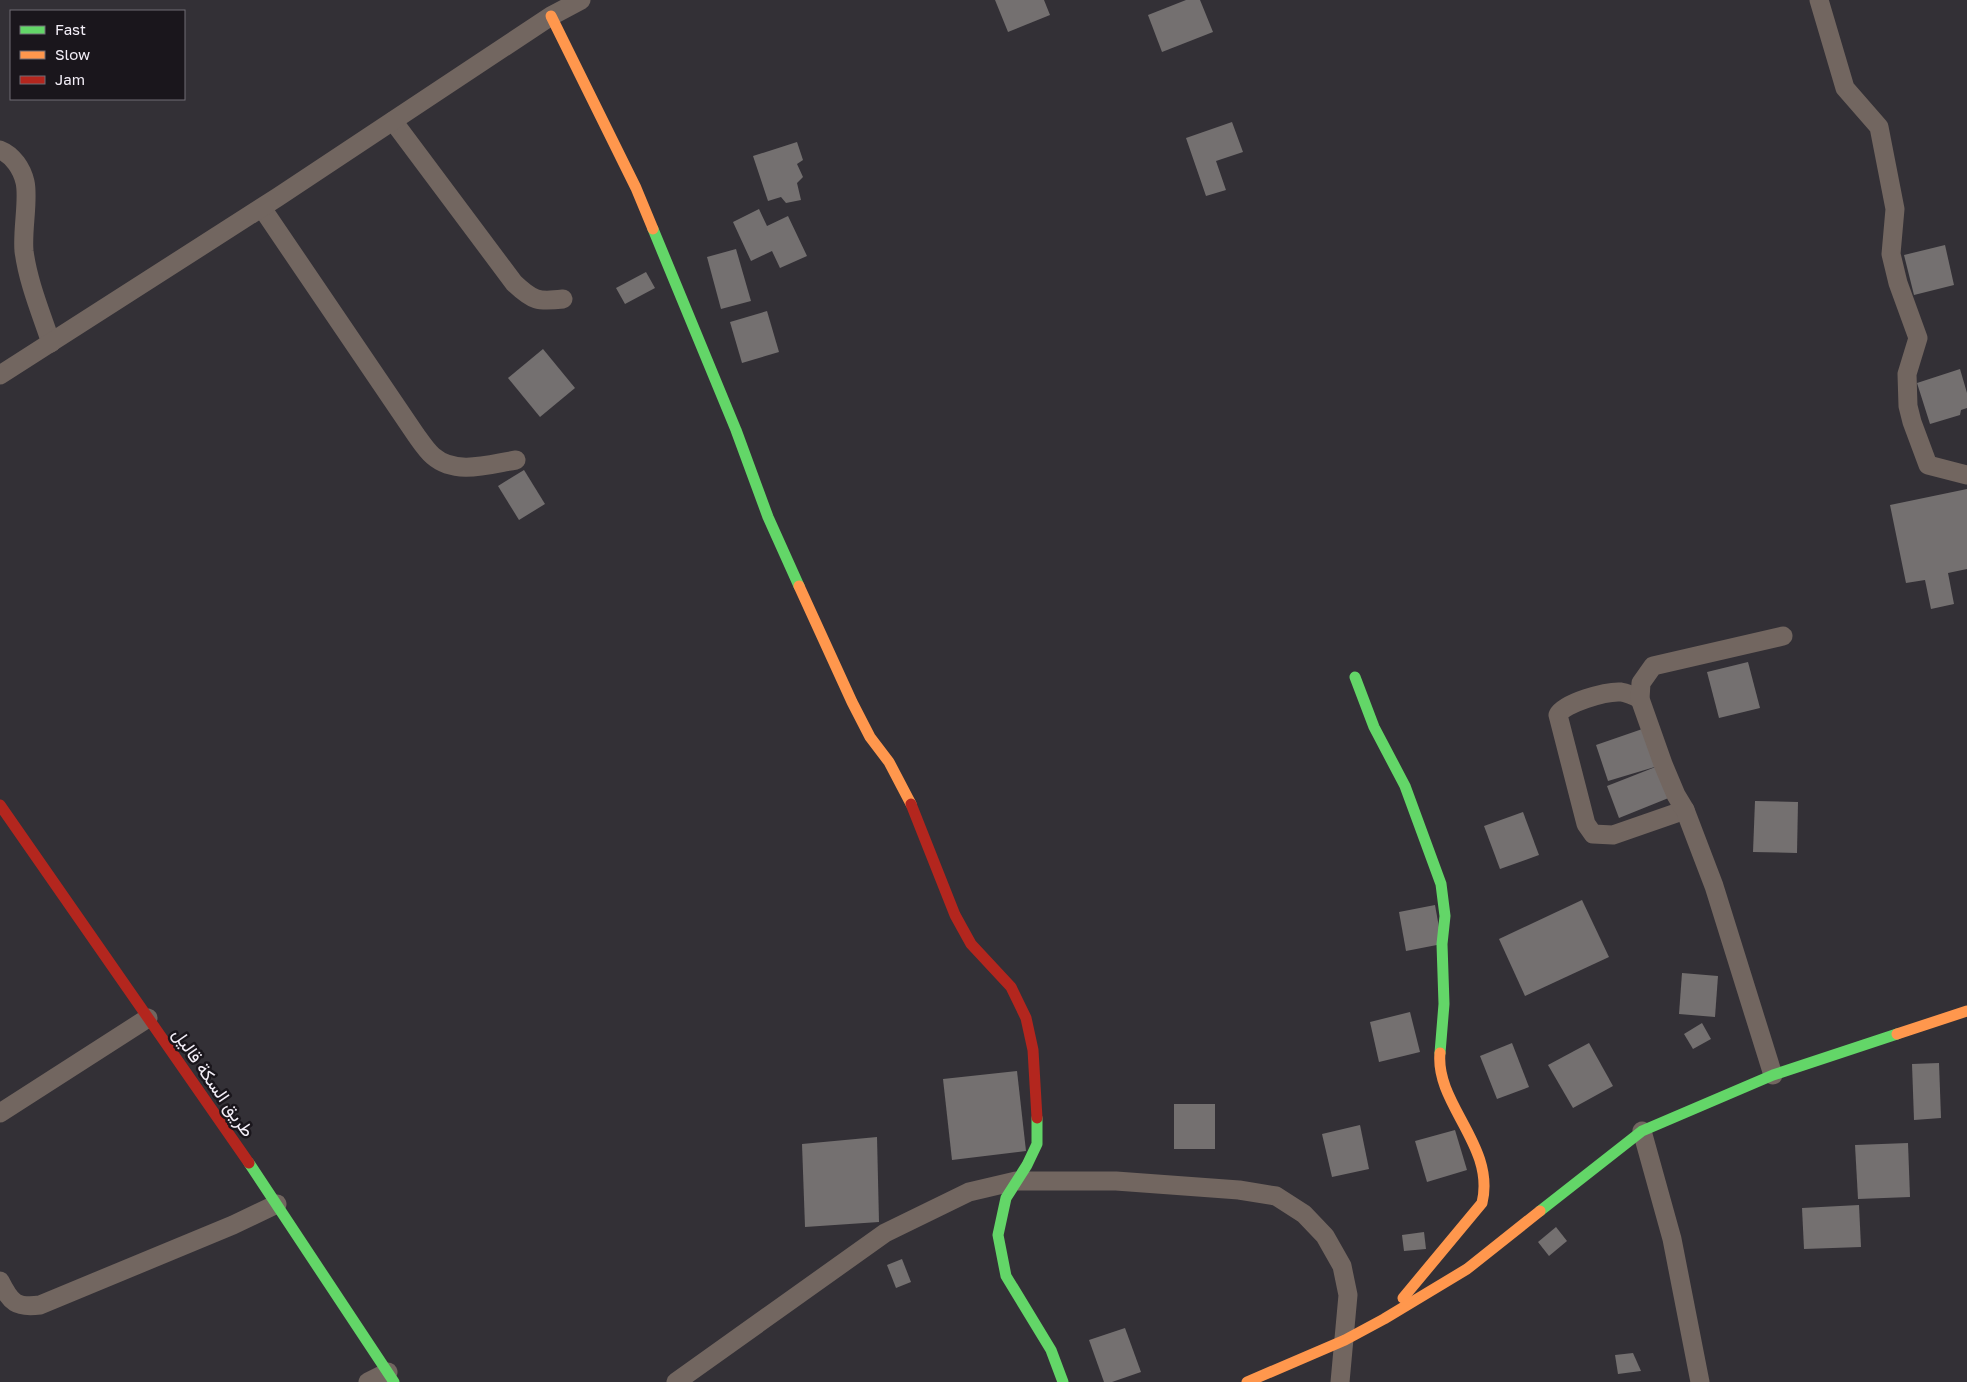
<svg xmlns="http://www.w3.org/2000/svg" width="1967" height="1382" viewBox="0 0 1967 1382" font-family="'Golos Text',Vazirmatn,sans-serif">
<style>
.building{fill:#747070}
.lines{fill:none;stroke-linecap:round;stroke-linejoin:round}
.street{stroke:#726660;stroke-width:19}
.fast{stroke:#63d668;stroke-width:11}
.slow{stroke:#ff974d;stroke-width:11}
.jam{stroke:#b3261e;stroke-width:11}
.labels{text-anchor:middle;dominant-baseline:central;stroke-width:5;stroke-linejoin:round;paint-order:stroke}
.street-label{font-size:18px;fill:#f3eef7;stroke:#1a161c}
</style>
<rect width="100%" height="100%" fill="#333036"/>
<g class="building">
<path d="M995,0H1044L1050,15L1008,32Z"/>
<path d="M1186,0H1200L1213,32L1162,52L1148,15Z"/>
<path d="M1232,122L1243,152L1216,161L1226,190L1206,196L1186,138Z"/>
<path d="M797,142L803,160L797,164L803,177L797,183L801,200L786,203L781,197L768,201L753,156Z"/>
<path d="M759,209L767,226L788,216L807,256L780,268L772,251L751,261L733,222Z"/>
<path d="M1945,245L1954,285L1914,295L1904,255Z"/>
<path d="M736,249L751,301L721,309L707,257Z"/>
<path d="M646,272L655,288L625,304L616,288Z"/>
<path d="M767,311L779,352L742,363L730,322Z"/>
<path d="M543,349L575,388L540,417L508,378Z"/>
<path d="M1960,369L1967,393V408L1961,410L1960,415L1930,424L1917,383Z"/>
<path d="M524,470L545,504L519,520L498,486Z"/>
<path d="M1967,489V569L1948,573L1954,604L1931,609L1925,580L1906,583L1890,505Z"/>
<path d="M1748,662L1760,708L1719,718L1707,672Z"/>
<path d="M1651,726L1676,795L1619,818L1607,786L1658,766L1608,781L1596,745Z"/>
<path d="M1755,801L1798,802L1797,853L1753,852Z"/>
<path d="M1523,812L1539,855L1500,869L1484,826Z"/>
<path d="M1582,900L1609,957L1525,996L1499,939Z"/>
<path d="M1435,905L1442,944L1406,951L1399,912Z"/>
<path d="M1682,973L1718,976L1715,1017L1679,1014Z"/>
<path d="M1410,1012L1420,1052L1379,1062L1370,1022Z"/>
<path d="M1702,1023L1711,1039L1693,1049L1684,1034Z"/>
<path d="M1512,1043L1529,1087L1497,1099L1480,1056Z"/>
<path d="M1589,1043L1613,1086L1573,1108L1548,1065Z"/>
<path d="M1939,1063L1941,1118L1914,1120L1912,1064Z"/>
<path d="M1017,1071L1026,1151L952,1160L943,1079Z"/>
<rect x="1174" y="1104" width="41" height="45"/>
<path d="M1360,1125L1369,1169L1332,1177L1322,1134Z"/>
<path d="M1455,1130L1467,1170L1427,1182L1415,1141Z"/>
<path d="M877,1137L879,1222L805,1227L802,1144Z"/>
<path d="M1908,1143L1910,1197L1858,1199L1855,1145Z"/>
<path d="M1859,1205L1861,1247L1804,1249L1802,1208Z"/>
<path d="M1556,1227L1567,1241L1549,1256L1538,1242Z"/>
<path d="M1424,1232L1426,1249L1404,1251L1402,1235Z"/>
<path d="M902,1259L911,1282L896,1288L887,1265Z"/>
<path d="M1125,1328L1141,1372L1112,1382H1104L1089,1340Z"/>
<path d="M1633,1353L1641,1371L1618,1374L1615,1355Z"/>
</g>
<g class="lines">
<g class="street">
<path d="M1819,0L1845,88L1879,127L1895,209L1891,254L1898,283L1918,338L1907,374L1908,406L1912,422L1928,465L1967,475"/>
<path d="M393,121L514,283C533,301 538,302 563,299"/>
<path d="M0,150C13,155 22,169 25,182C29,199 22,230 24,251C28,282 41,313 51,343"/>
<path d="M262,208L416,435C421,442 427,451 433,456C456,476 490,464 516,460"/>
<path d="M0,375L278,197L551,16L581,0"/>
<path d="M1640,699C1634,696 1627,693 1621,692C1606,691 1564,703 1558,715L1586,824L1593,834L1613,835L1685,810"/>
<path d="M1773,1075L1714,886L1685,810L1676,795L1663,764L1640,699L1641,683L1653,666L1783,636"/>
<path d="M0,1113L148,1018"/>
<path d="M1642,1131L1672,1239L1700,1382"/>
<path d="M0,1281C11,1303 16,1308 40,1305L233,1225L277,1204"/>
<path d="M368,1382L388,1372"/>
<path d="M676,1382L885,1233L969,1192L1016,1181H1116L1239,1190L1276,1196L1304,1214L1325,1236L1342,1266L1348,1295L1340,1382"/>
</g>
<g class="fast">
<path d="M653,229L736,430L768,517L799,586"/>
<path d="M1355,677L1374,727L1405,786L1441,884L1445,916L1442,944L1444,1004L1440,1053"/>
<path d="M1037,1118V1144L1027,1165L1006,1198L998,1235L1006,1276L1051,1350L1063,1382"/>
<path d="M249,1163L394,1382"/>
<path d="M1540,1211L1642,1131L1773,1075L1897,1034"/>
</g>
<g class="slow">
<path d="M551,16L636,188L653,229"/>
<path d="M799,586L852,702L870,737L889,762L911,804"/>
<path d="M1897,1034L1967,1011"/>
<path d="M1403,1298L1482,1203C1496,1146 1435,1104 1440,1053"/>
<path d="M1247,1382L1345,1340L1384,1319L1467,1269L1540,1211"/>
</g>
<g class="jam">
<path d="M911,804L955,915L971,944L1011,987L1026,1018L1033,1050L1037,1118"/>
<path d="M0,805L249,1163"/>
</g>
</g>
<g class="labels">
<g class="street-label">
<text transform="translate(214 1082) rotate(55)">طريق السكة قاليل</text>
</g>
</g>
<rect x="10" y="10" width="175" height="90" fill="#1a161c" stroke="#716c74"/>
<rect x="20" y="26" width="25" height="8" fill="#63d668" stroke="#716c74"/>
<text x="55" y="35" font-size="15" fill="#f3eef7">Fast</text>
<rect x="20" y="51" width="25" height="8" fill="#ff974d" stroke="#716c74"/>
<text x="55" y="60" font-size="15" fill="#f3eef7">Slow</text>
<rect x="20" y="76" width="25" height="8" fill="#b3261e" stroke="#716c74"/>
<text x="55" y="85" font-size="15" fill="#f3eef7">Jam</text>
</svg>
